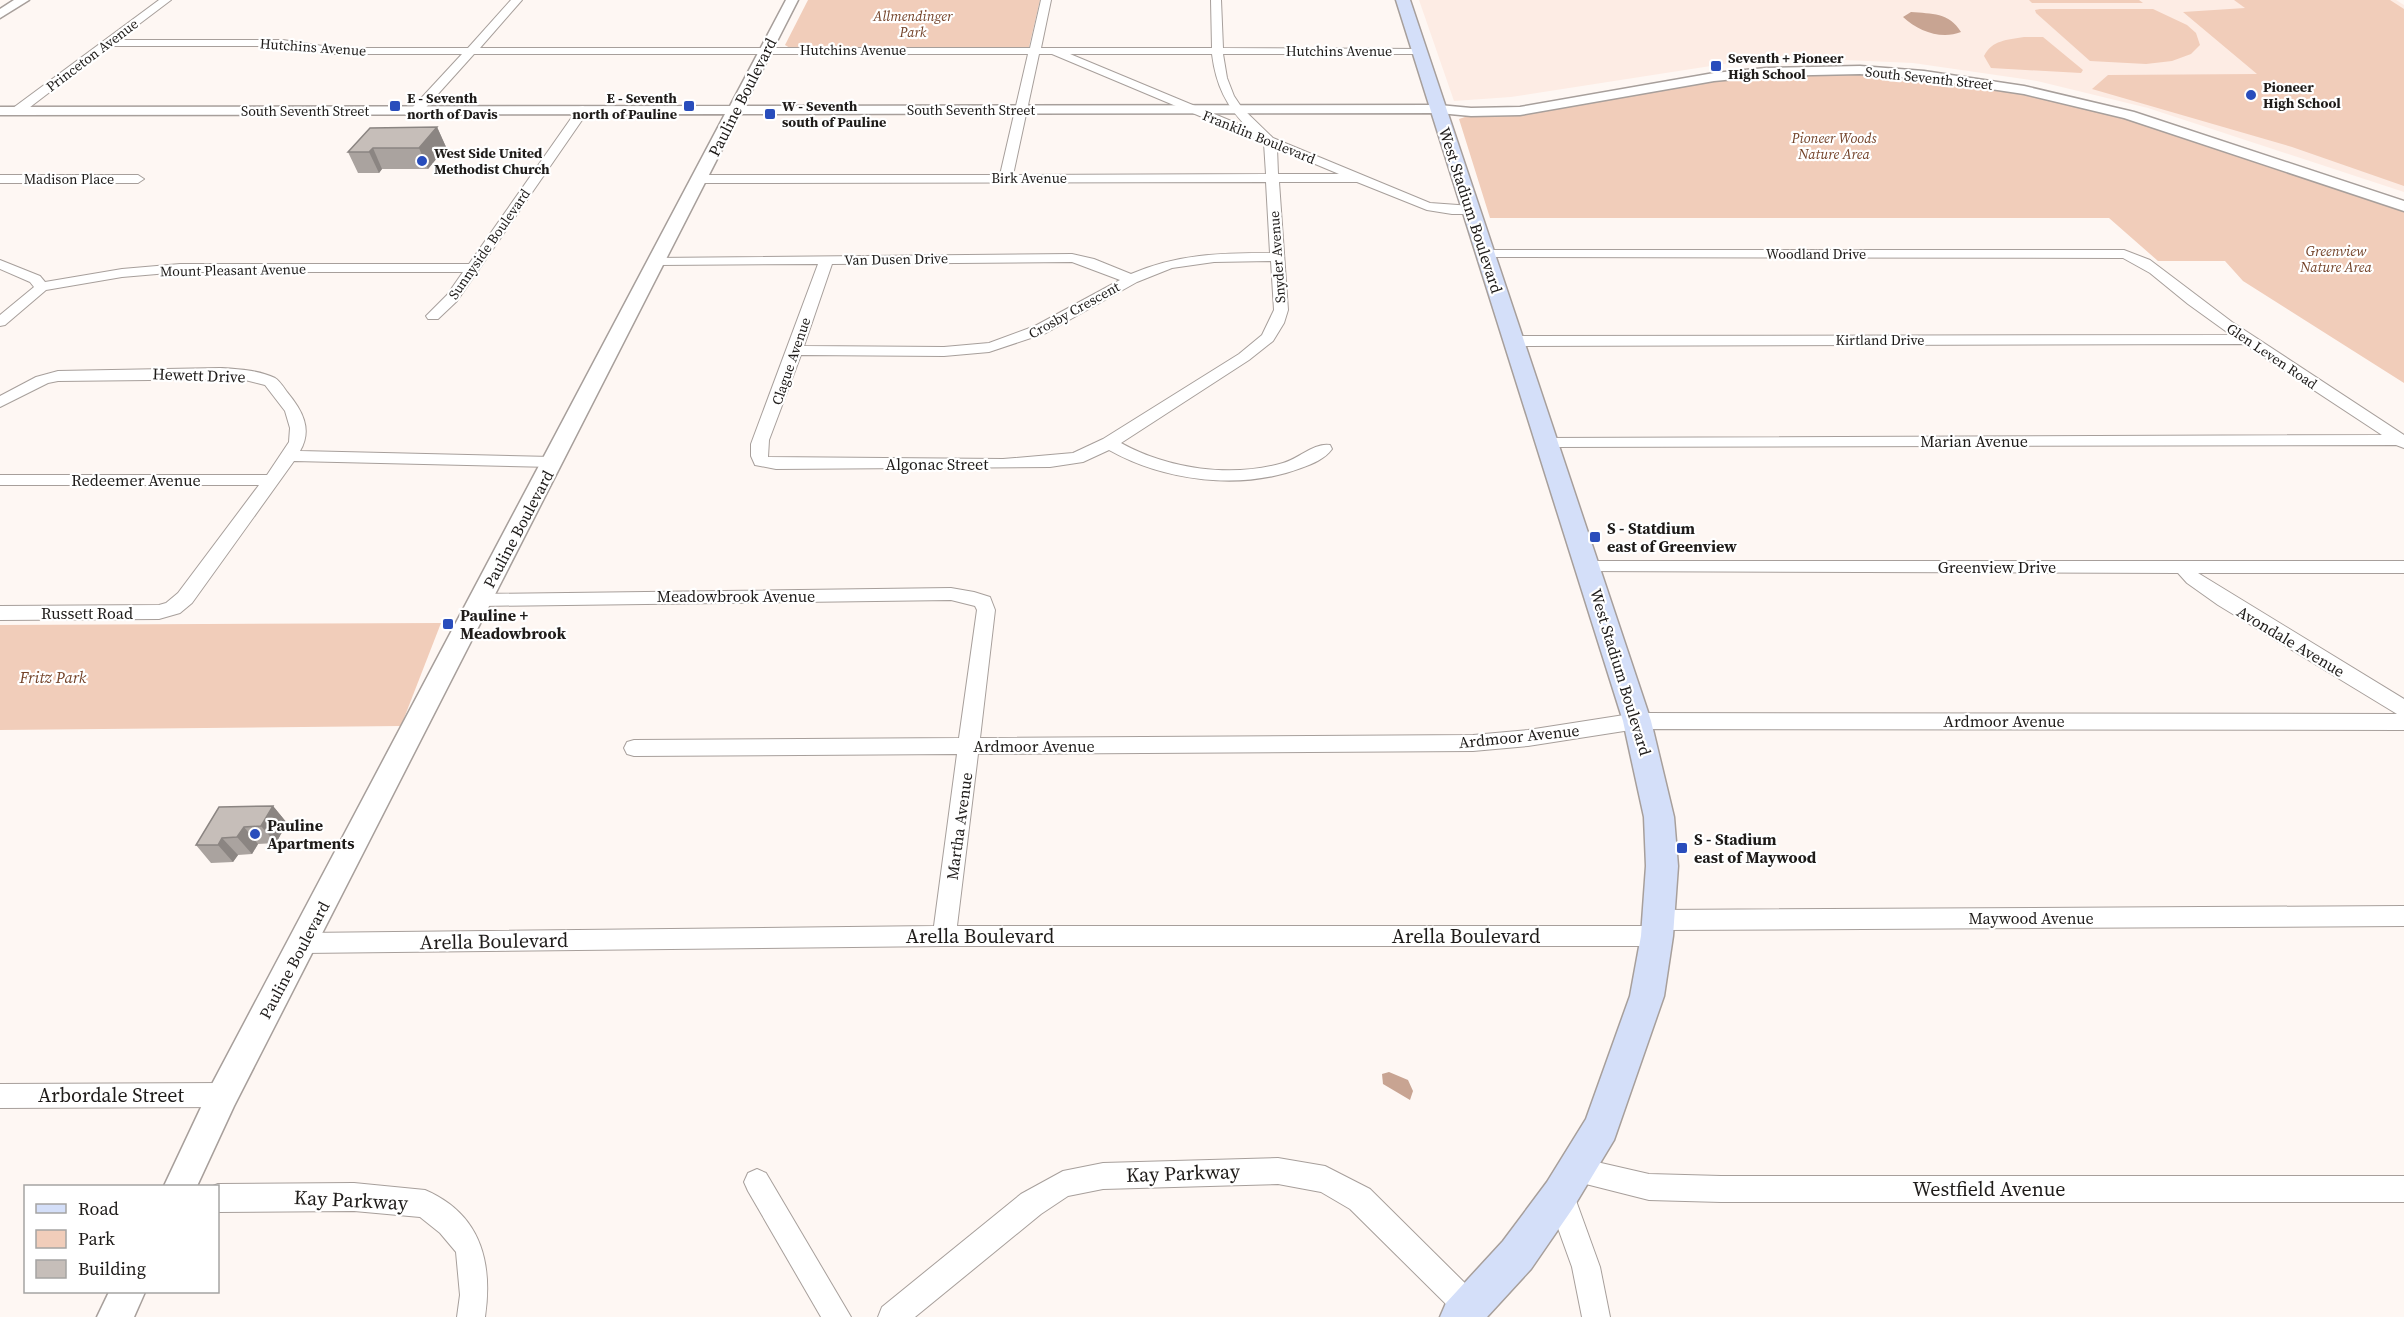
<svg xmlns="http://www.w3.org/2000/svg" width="2404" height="1317" viewBox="0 0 2404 1317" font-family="'Source Serif 4',serif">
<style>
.built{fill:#fdece4}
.green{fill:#f1cdba}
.water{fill:#c8a492}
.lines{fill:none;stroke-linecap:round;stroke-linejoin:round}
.minor-casing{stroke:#a79f9b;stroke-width:2}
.tertiary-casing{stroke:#a79f9b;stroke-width:3}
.secondary-casing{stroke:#a79f9b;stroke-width:3}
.minor{fill:#fff;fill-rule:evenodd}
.tertiary{fill:#fff;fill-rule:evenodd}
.secondary{fill:#d4dff9;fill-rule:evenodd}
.wall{fill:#aaa39f}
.shaded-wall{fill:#8b8582}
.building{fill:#c6beb9;stroke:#8b8582;stroke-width:1.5}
.poi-dot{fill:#294dbc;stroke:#fff;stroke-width:2}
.labels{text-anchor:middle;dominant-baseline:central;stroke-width:4.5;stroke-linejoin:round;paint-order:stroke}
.far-park-label{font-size:14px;font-style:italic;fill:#734228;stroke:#fff}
.far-street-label{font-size:14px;fill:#1e1b19;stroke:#fff}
.far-poi-label{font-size:14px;font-weight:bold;fill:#1e1b19;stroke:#fff;text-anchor:start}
.street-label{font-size:16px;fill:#1e1b19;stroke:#fff}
.poi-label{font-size:16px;font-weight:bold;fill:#1e1b19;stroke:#fff;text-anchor:start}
.park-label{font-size:16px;font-style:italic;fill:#734228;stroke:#fff}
.near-street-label{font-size:20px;fill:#1e1b19;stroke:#fff}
</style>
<rect width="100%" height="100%" fill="#fef7f3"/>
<path class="built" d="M1419,0H2396L2404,5V192L2148,108L2037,81L1913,63L1822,59L1730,63L1511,97L1454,101Z"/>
<g class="green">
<path d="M808,0H1040L1029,47L1027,48H790L785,45Z"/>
<path d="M2029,0H2139L2143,3H2032Z"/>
<path d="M2234,0H2390L2404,9V186L2292,147L2092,89L2108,75L2257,74L2183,12L2245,8Z"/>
<path d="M2040,9H2153L2187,25L2196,33L2200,45L2191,54L2172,61L2146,64L2090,61L2036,13L2035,10Z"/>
<path d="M2024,37H2043L2083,70L2081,73L1991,68L1984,56C1992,40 2007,40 2024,37Z"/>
<path d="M1782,74C1863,74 1943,76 2022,92C2152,119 2278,168 2404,210V383L2243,281L2225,261H2158L2109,218H1490L1459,119L1468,116L1576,105L1718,81Z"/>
<path d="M441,623L401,726L0,730V625Z"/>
</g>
<g class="water">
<path d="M1911,12C1932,14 1949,12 1961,32C1941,40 1918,31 1903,17Z"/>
<path d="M1389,1072L1408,1080L1413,1091L1410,1100L1383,1084L1382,1074Z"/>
</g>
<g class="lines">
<g class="minor-casing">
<g id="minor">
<path d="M159,0H171L118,40H283L336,48H468L511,0H522L480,48H1030L1041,0H1051L1041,48H1212L1211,0H1221L1223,48L1424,49L1425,51L1420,54H1223L1227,78L1234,96L1242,108L1273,138L1430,203L1472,206L1479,210L1472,214H1452L1427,210L1357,182H1279L1288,310L1284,323L1273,341L1249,360L1121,443C1168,469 1231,478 1283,463C1298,459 1315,442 1330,445L1332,449C1325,459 1312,464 1301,468C1241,491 1164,481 1109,450L1083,462L1050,467L776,469L755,465L751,456V444L818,264L658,265L653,264L651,261L653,258L1072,254L1094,259L1131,274C1177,254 1221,253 1270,253L1266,182L700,183L694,179L700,175H1000L1028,54H474L420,114H412V108L462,54H336L283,46H110L21,114H13V108ZM1039,54H1052L1264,143L1266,174L1013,175ZM1070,54H1212C1216,85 1226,106 1248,128ZM1277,148L1339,174H1278ZM1271,261L1274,310L1262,335L1239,354L1103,439L1073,453L1003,459L768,457L769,440L801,355L944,356L989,352L1046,333L1137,282L1172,268L1214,262ZM1072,262L1120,280L1035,326L989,343L944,347L804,346L832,264Z"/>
<path d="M583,106L589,110L457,301L438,319H428L426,316L447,295L463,272H180L122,277L46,290L5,325L0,326V315L34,287L30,282L0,269V260L40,276L45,282L122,269L180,264H469L579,107Z"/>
<path d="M0,175H138L144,179L138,183H0Z"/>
<path d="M1486,250H2124L2150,260L2232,322L2404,435V448L2396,445L1548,447L1540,442L1542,438L2382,435L2244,344L1514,346L1506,341L1514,336L2231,335L2188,304L2150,273L2123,258L1481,257L1479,254Z"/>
<path d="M220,368C237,369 259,370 275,378C280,381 284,388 287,392C302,410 313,429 300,451L552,457L558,458L560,462L558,466L552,467L294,461L192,603L180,613L159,619L0,620V606L159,605L166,603L178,593L259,485H0V475H267L289,442L290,428L285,411L265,385L241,379L58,381L48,383L0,407V396L36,377L58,371Z"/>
<path d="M1589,561H2404V573H2198L2404,699V730L1637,729L1528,746L1473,751L978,754L957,926H1649L1646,920L1650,913L1658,910L2404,906V926L1666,930L1669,936L1665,943L1657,946H944L303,953L295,950L291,943L295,936L303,933L934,926L957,754L634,756L627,754L624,748L627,742L634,740L959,738L977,610L975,606L951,600L480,606L473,605L471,600L473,595L480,594L951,588L974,592L990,597L995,610L980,738L1473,735L1528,730L1637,713L2397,714L2218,605L2187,583L2178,573L1583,571L1580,567L1583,563Z"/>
<path d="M223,1083L232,1086L236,1095L232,1104L223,1107L0,1108V1084Z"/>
<path d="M1575,1157L1649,1174L1721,1176H2404V1202H1721L1649,1200L1566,1179L1562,1170L1566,1161Z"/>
<path d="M1278,1158L1325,1166L1370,1189L1480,1298L1484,1308L1481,1317H1459L1350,1209L1321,1192L1278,1184L1103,1189L1068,1196L1041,1214L915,1317H878L882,1307L1021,1194L1063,1171L1103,1163Z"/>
<path d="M757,1169L766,1173L851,1317H821L748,1191L744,1182L748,1173Z"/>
<path d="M1560,1182L1570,1185L1574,1195L1600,1267L1610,1317H1582L1572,1267L1546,1195L1550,1185Z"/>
<path d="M354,1183L425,1190C481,1214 493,1262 485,1317H457L460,1295L456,1252L440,1233L420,1217L354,1211L218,1212V1186H213L218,1184Z"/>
</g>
</g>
<g class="tertiary-casing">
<g id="tertiary">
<path d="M14,0H29L0,18V9Z"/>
<path d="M786,0H798L744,106L1439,105L1471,108L1520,107L1714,73L1766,68L1860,66L1924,71L2024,86L2134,112L2404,201V211L2124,118L2024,94L1924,79L1860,74L1766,76L1714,81L1520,115L1471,116L1439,113L740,114L234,1106L197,1186H164L212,1084L725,114L0,115V107L730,106Z"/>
<path d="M109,1292H145L134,1317H97Z"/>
</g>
</g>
<g class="secondary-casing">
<path id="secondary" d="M1396,0H1410L1651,721L1674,817L1678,866L1673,936L1664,996L1614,1140L1573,1208L1531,1269L1487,1317H1440L1446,1303L1503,1241L1547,1182L1586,1119L1630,996L1641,936L1646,866L1644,817L1623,721Z"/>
</g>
<use href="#minor" class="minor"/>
<use href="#tertiary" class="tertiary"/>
<use href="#secondary" class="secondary"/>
</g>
<g class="wall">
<path d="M437,127L446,147L428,169H382L379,173H358L348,152Z"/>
<path d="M273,806L287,823L276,843L258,844L252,854L238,855L233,862L211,863L196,845Z"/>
</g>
<g class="shaded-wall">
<path d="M437,127L446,147L428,169L419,148Z"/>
<path d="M373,148L382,169L379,173L369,152Z"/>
<path d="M273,806L287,823L276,843L261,826Z"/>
<path d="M244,827L258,844L252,854L237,837Z"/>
<path d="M222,838L238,855L233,862L218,845Z"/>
</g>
<g class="building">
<path d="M437,127L419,148H373L369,152H348L370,128Z"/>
<path d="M273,806L261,826L244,827L237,837L222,838L218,845H196L219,807Z"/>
</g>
<g class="poi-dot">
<rect x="1710" y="60" width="12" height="12" rx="3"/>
<circle cx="2251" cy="95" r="6"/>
<rect x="389" y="100" width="12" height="12" rx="3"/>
<rect x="683" y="100" width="12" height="12" rx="3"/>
<rect x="764" y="108" width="12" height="12" rx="3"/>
<circle cx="422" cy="161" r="6"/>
<rect x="1589" y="531" width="12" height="12" rx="3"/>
<rect x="442" y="618" width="12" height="12" rx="3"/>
<circle cx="255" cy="834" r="6"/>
<rect x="1676" y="842" width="12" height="12" rx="3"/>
</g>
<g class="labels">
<g class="far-park-label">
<text x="913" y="16">Allmendinger<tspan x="913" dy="16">Park</tspan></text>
<text x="1834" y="138">Pioneer Woods<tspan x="1834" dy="16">Nature Area</tspan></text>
<text x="2336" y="251">Greenview<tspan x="2336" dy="16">Nature Area</tspan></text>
</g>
<g class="far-street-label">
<text transform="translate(313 47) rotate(4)">Hutchins Avenue</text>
<text x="853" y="50">Hutchins Avenue</text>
<text x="1339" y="51">Hutchins Avenue</text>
<text transform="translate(92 55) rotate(-37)">Princeton Avenue</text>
<text transform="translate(1929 78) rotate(6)">South Seventh Street</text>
<text x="971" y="110">South Seventh Street</text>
<text x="305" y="111">South Seventh Street</text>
<text transform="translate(1259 137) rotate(22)">Franklin Boulevard</text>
<text x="1029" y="178">Birk Avenue</text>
<text x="69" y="179">Madison Place</text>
<text transform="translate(489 244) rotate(-55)">Sunnyside Boulevard</text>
<text x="1816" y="254">Woodland Drive</text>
<text transform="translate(1277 257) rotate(-94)">Snyder Avenue</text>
<text transform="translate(896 259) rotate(-1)">Van Dusen Drive</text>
<text transform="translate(233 270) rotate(-1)">Mount Pleasant Avenue</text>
<text transform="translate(1074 310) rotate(-29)">Crosby Crescent</text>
<text x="1880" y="340">Kirtland Drive</text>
<text transform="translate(2272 356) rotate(34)">Glen Leven Road</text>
<text transform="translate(791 361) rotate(-71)">Clague Avenue</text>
</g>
<g class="far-poi-label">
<text x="1728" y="58">Seventh + Pioneer<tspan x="1728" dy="16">High School</tspan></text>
<text x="2263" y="87">Pioneer<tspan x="2263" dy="16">High School</tspan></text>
<text x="407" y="98">E - Seventh<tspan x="407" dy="16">north of Davis</tspan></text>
<text x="677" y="98" text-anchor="end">E - Seventh<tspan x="677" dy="16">north of Pauline</tspan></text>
<text x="782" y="106">W - Seventh<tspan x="782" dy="16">south of Pauline</tspan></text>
<text x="434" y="153">West Side United<tspan x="434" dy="16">Methodist Church</tspan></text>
</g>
<g class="street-label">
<text transform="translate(742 97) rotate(-63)">Pauline Boulevard</text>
<text transform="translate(1471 210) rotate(72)">West Stadium Boulevard</text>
<text transform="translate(199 375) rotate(2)">Hewett Drive</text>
<text x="1974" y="441">Marian Avenue</text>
<text x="937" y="464">Algonac Street</text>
<text x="136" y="480">Redeemer Avenue</text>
<text transform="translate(518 529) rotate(-62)">Pauline Boulevard</text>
<text x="1997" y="567">Greenview Drive</text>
<text x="736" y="596">Meadowbrook Avenue</text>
<text x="87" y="613">Russett Road</text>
<text transform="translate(2291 641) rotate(31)">Avondale Avenue</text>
<text transform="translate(1621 672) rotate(73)">West Stadium Boulevard</text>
<text x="2004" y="721">Ardmoor Avenue</text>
<text transform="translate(1519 736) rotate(-6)">Ardmoor Avenue</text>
<text x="1034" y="746">Ardmoor Avenue</text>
<text transform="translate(959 826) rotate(-82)">Martha Avenue</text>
<text x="2031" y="918">Maywood Avenue</text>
<text transform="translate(294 960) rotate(-62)">Pauline Boulevard</text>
</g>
<g class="poi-label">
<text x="1607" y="528">S - Statdium<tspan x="1607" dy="18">east of Greenview</tspan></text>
<text x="460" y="615">Pauline +<tspan x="460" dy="18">Meadowbrook</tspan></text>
<text x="267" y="825">Pauline<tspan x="267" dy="18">Apartments</tspan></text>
<text x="1694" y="839">S - Stadium<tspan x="1694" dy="18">east of Maywood</tspan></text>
</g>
<g class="park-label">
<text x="53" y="677">Fritz Park</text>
</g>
<g class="near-street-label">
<text x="980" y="936">Arella Boulevard</text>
<text x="1466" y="936">Arella Boulevard</text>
<text transform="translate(494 941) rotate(-1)">Arella Boulevard</text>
<text x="111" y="1095">Arbordale Street</text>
<text transform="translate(1183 1173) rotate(-2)">Kay Parkway</text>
<text x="1989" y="1189">Westfield Avenue</text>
<text transform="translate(351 1200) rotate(3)">Kay Parkway</text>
</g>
</g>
<rect x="24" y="1185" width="195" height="108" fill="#ffffff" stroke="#a5a4a3" stroke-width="1.5"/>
<rect x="36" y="1204" width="30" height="9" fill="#d4dff9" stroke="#a5a4a3" stroke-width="1.5"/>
<text x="78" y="1215" font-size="18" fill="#1e1b19">Road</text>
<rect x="36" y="1230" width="30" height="18" fill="#f1cdba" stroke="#a5a4a3" stroke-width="1.5"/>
<text x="78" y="1245" font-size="18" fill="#1e1b19">Park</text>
<rect x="36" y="1260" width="30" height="18" fill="#c6beb9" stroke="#a5a4a3" stroke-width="1.5"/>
<text x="78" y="1275" font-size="18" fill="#1e1b19">Building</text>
</svg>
